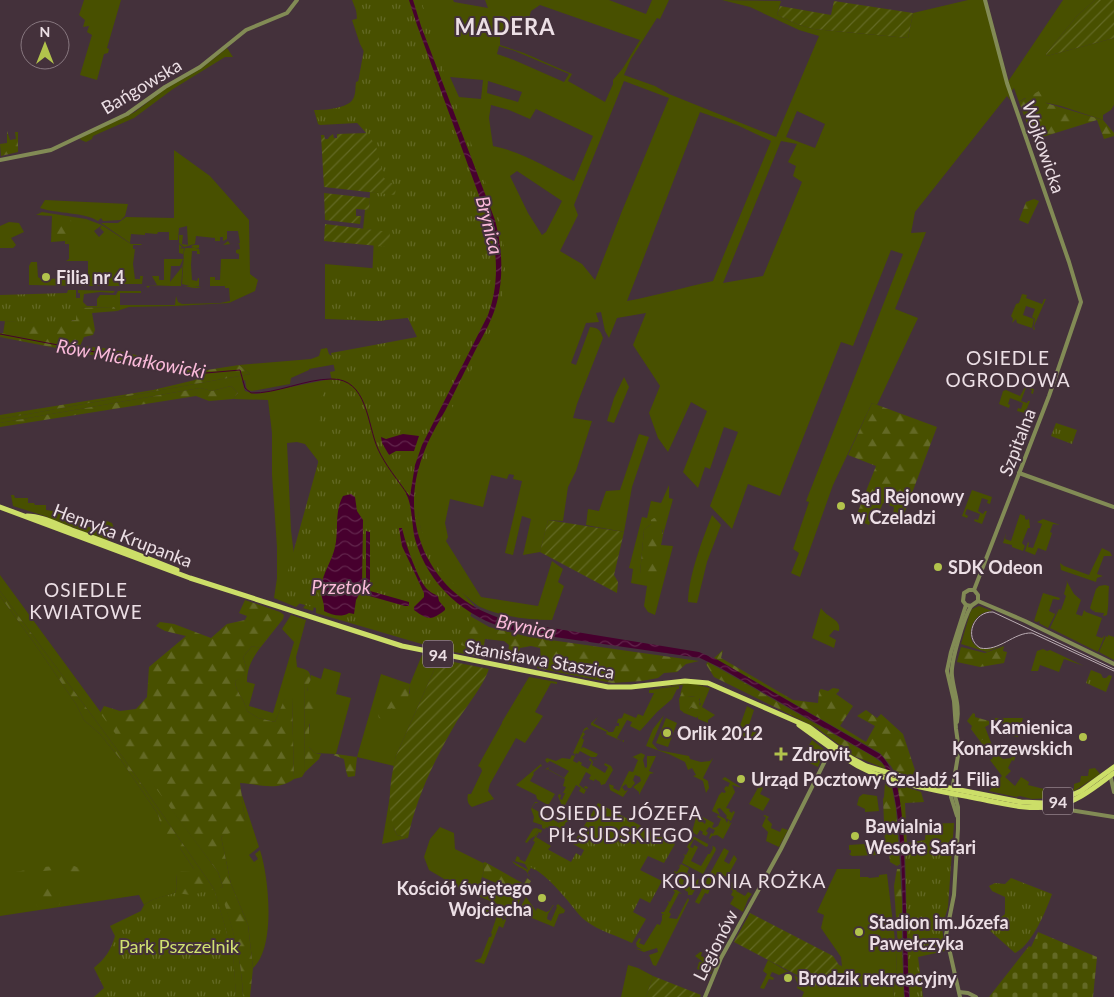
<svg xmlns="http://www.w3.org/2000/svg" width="1114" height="997" viewBox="0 0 1114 997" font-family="Lato,sans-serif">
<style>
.grass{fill:#485000;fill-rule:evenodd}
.forest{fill:url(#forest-firs)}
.cemetery{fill:url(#cemetery-stones)}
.park{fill:url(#park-tufts)}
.garden{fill:url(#garden-furrows)}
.water{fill:url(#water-waves)}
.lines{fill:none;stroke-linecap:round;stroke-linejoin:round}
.stream{stroke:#47002e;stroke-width:1}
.minor{stroke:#828b55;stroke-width:4}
.major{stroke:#ccde68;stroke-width:5}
.tram{stroke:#baacb3;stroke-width:1}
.poi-dot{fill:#b2c34c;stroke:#44313b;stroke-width:2}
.labels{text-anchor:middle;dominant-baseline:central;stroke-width:4;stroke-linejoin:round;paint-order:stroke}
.shield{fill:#44313b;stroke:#baabb2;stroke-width:1}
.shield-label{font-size:16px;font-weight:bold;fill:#ecdfe5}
.street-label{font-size:18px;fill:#ecdfe5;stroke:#44313b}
.poi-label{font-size:18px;font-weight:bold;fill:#ecdfe5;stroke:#44313b;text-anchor:start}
.park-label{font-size:18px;fill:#d1e271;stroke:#44313b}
.water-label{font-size:19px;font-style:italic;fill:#fabad9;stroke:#44313b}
.neighbourhood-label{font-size:19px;letter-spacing:1px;fill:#ecdfe5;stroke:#44313b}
.district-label{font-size:22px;font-weight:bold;letter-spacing:1px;fill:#ecdfe5;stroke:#44313b}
</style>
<defs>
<pattern id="forest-firs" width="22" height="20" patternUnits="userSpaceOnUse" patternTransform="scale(1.25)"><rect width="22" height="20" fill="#485000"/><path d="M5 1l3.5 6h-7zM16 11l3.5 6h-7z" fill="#636925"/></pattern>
<pattern id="cemetery-stones" width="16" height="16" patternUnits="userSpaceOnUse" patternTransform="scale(1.25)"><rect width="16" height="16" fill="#485000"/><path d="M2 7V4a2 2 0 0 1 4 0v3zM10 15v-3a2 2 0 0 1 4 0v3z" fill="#636925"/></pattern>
<pattern id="park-tufts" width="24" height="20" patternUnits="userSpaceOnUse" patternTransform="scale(1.25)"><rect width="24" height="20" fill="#485000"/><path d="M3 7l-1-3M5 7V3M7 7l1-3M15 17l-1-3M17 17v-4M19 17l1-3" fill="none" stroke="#636925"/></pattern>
<pattern id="garden-furrows" width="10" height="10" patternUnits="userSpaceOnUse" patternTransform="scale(1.25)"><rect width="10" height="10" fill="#485000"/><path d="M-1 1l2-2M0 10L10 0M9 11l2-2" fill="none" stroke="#636925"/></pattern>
<pattern id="water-waves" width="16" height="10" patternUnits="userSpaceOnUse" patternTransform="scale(1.25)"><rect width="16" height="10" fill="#47002e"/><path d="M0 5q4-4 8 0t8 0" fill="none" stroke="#62254c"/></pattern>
</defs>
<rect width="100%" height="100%" fill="#44313b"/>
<g class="grass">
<path d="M84,0H121L107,48L109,49L108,53L104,54L97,80L80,75L92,35L87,32L89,26L83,27L85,20L79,15Z"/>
<path d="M352,0H408L427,348L309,369V370L291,378L290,384L252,391L247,390L245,380L242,381L245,391L256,394L330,379L338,380L437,634L431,648L425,646L432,635L314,606L313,611L303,608L307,603H300L296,607L274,598L277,578V547L272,475V433L268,400L233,399L238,393L231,386L212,391L200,388L0,423V419L250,374L239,365L311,359L319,356L321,349L327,348L329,354L332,356L421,337L417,317L378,321L325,319V264L405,271L390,232L363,229L365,210H369L370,192L395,194L384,178L367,133L357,123L320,125L318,124L314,110C324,110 350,109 354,97C356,92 355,87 356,82L361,80L371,65L360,44L352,20L359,18ZM297,442L305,444L332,479L294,555L291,530L287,443Z"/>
<path d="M420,0H453L454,2L488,8L485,0H609L646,14L652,0H669L660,19L657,18L631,59L624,75L655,86L669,94L776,137L819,36L799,30L750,7L722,0L781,1L777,15L797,24L814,29L908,38L913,13L968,0H985L1007,83L1063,0H1095L1077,16L1046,54L1047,56L1114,38V105L1111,110L1103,115V120L1061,106L1025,98L1019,102L1014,88L1009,94L1010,100L1007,96L915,212L911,233L926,232L895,309L918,318L877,405L872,403L833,485L800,577L791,573L799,553L793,549L809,502L806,501L903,254L891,250L853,346L841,342L780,496L748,484L732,529L710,506L738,432L724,427L710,469L705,467L698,488L683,472L707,411L691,402L668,452L658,438L649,413L660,386L633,345L646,313L617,318L609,338L605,331L601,312L596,313L599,322L586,323L571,363L576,365L590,327C599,328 600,330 603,338L577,404L573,418L592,421L576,471L568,487L563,521L548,520L540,552L523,555L531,519L522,516L513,555L505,553L522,481L513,479L514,475L509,474L507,479L491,475L483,507L450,499L445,523L448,537L446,541L481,597L538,606L552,561L563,569L558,582L564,586L552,620C527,620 504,617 480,607C474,604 468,597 462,593C428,566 417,533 417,491L441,66ZM540,5L640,40L623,68L613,80V84L605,102L568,81L572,74L524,53L500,45V31H503L504,34L512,31L511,25L529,18L531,11ZM499,46L515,51L569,74L564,82L514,60L497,54ZM450,77L483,80L481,99L459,97ZM488,81L522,92L518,102L487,93ZM624,81L669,98L622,211L595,280L582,264L560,251L578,215L574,205ZM491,105L509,110L530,119L536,109L593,136L574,181C547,168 523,152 493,146L489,118ZM797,111L825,124L815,148L786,137ZM700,112L737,125L771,141L713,281C684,287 656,296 627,301ZM781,141L797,144L788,162L796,166L793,176L802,182L763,276L723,283ZM517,171L562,201L546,232L542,235L528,213L510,176Z"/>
<path d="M227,48L233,57H225L173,89L134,118L93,136L92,139L86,142L81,140L80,138L135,112L165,89L202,68Z"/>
<path d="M174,150L210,176L249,220L250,274L258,280L255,291L229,303L176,306L129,307L117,311L114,307L80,308V293H78V290L115,291L113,293L100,292L84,294L83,302L87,306H97V299L100,295H116L118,291H141V293H120V305H175L176,296L178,302L182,304L220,303L230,301L229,288H225V286H210V277H215V280H220L221,259H239V254L236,253V250L240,249L239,243L223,245L228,241L230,244L240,243L238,231H227V239L223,241V237H220V241H215V238L196,236L195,244L184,247L179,243V235H183L182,244L188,245L187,226L179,228L178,240H169V232H158L157,234L145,233V235L131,234L130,243L101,223H118L126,217L174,218Z"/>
<path d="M45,200L128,204L125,216L121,220L103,221L101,218L98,221C84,212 58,214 40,208Z"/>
<path d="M42,212L86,219L102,225L94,231L99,237L104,232L100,228L102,225L131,244H141L142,245H133V249H135L133,264L135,279H140V276H143L142,284H122L120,286H88V261H66L69,259V244H65V241L51,242L52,216L36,215Z"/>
<path d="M9,222L19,223L24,232L11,238L16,245L13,248H0V226Z"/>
<path d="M179,244L182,247L180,249L184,248L183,259L180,266H171L170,282L182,267L183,261L181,286H150L148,288L146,286L171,285H157L152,276H159V280H164V259H183V254L179,253Z"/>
<path d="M193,245H199V248H195L199,249L200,254H197V251H192L191,265L192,280L197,281L198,278H199V286H193L201,287C194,290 189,286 182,286H190L182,284L184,252L185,248H194L191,247Z"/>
<path d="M31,262H37L38,277L41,279L86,278V286L29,285V266Z"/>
<path d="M1022,294L1027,295L1026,298L1042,304L1044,299H1046L1034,326L1035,330L1033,329L1035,319L1032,317L1035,309L1026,306L1023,315L1034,319L1032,328L1017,323L1016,319L1012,323L1013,319L1011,316L1016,304L1019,303Z"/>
<path d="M5,321L26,322V337L3,334Z"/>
<path d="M624,377L629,387L614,423L607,421L614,398Z"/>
<path d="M1025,387L1034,389L1033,394L1031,393L1032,390L1026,388L1021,401L1027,403L1028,401H1030L1025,413L1017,411L1018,408L1021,409L1023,403L1010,398L1008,404L1010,405L1009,408L999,404L1003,391L1006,390L1020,396Z"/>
<path d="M639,434L649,437L632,487L624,532L586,525L588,509L599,511L606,491L620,490Z"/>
<path d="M669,485V498L673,499L663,535V530L651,524L644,530L640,574L661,570V545L673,546L655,615L648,612L644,606L647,586L631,583L633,569L629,568L642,517L647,518L651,501L661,503Z"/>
<path d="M972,490L992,497L990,504L987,503L988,500L982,498L978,511L983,514L985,511H987L982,524L974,521L975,519L978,520L980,514L967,509L965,514L968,516L967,518L962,516Z"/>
<path d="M11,495H14L15,498H28V503H34L35,505H46V510L53,511V513H69L71,520H82V525H88V527H94V525H96L97,528L104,527V521L102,520V519L112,523L116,533L112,539L107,540L48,518V517L13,506Z"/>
<path d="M1020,514L1025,516V519L1028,520L1029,518L1030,528H1028L1022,543L1025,546L1023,551L1012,547V545L1003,543L1006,533L1005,539L1011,541Z"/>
<path d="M712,515L721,525L707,562L697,603L688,602C689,574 702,541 712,515Z"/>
<path d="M1043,519L1060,525L1053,524L1050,532L1052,533L1046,551L1038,548L1035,555L1025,551L1028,542L1029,543L1028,547L1033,548L1042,524L1037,522Z"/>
<path d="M1102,548L1110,552L1112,556H1104L1097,574L1103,576L1097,578L1096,582L1061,570L1060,563L1064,566L1089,575Z"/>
<path d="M0,575L218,872L223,887L220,888C232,924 242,959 243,997H236L233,955L214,889L124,759L0,591Z"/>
<path d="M1066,580L1074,594L1081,600L1076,614L1082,616L1084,610L1086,612L1102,618L1096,636L1102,638L1105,635L1098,652L1050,628L1059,609L1061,610L1066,596L1064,594L1067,583Z"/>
<path d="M1105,585L1109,586C1108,596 1109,605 1107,615L1104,616H1103L1104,613L1094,612L1095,610L1093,611L1090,608L1096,589L1099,586Z"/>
<path d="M1043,593L1060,598L1059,600L1053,599L1049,611L1055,614L1059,607L1048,628L1039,623L1040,621L1037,622L1034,621Z"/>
<path d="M0,596L35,644L76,704L84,720L100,734L121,760L158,814L161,825L180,848L194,869V872L176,874L177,887L175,893L152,900L144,905L139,895L0,916Z"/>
<path d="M979,606L992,611C963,612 960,665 1004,644L987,652L961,644L970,613L972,609Z"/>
<path d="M821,608C827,618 842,619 839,631L834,630L829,636L836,640L834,648L812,638Z"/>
<path d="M291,615L306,620L296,657L297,667L304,669L305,772L302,777L294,779L292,698L285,699L275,722L258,718L247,711C245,700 235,691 235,681L243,676L246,667L243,657L252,646L260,648C252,659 247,668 247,682L255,684L249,706L273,713L294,642L282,629Z"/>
<path d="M1108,635L1114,637V660L1099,652L1106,636L1108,637Z"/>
<path d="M1043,649L1047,651L1050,650L1084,666L1064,659L1059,672L1040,665L1038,671H1031L1037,651Z"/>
<path d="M422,655L439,659L396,756L394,766L357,757L381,674L398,680L391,708L410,693V684Z"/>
<path d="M324,668L341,673L336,694L351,698L336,754L315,753L309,747L308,742L310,721L307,686L311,679V675L321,679Z"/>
<path d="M529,677L557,682V684L551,683L535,712L543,716L525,743L516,738L490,784L488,791L494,799L472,807C467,804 467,799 468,794H471L482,771L481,768L478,766L502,723V722Z"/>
<path d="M688,683L709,686L697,685L710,688L702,707L715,715L708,720V723L698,719V716L697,718L684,713L681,710L688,711L691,707L696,709L701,704L699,702L700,699L694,696L688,697L681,694L680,695L683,685L649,689Z"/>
<path d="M679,686V689H677L672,699L657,712L640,731L630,726L632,722L627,720L617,738L622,741L624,740V742L606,734L607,732L591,725V723L598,717L593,723L608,731V732H613L616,726H619V723H617L618,719L622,718L624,713L636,718L638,714L643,716L654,693H649V690Z"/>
<path d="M747,706L754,710L745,737L750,739L754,726L761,729L757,741L750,740L748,742L739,738L740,736L737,734Z"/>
<path d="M664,715L652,743L658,750L689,756L690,759L701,762L710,761L713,758L703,778L708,781L709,788L706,793L703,781L693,776L696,775L692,768L688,770L685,762L671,755L646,746L653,729Z"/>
<path d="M666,718L677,723L668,747L656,743Z"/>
<path d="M995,718H1023L1018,737L1013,736L999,720L993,722L991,719Z"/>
<path d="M587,727L589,730L587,729L583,732L585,734L582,738L584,740L581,749L583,747L598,754L596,757H591L580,751L578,754L576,753L573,761L577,763L579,761L582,763L581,765L588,769L592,762L589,760L590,758L593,762L595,759H597L594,760L592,765L605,773L608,767L604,765L605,763L611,766L613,770L605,784L601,785L600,782L595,779L594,781L589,779L591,775L586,772L579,785L584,788L585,786L588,787L587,789L580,786L586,790L584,794L579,791L581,788L576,785L564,807L562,806L558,796L559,794L561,795L560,799L562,800L565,793H563L566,787L563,786L565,779L547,769L544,770L549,767L548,769L564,778L569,771L550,761L547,763L545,760L547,758L556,761L562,758L570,759L572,755L574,756L575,754L573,753L584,729Z"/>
<path d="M985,727L995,753L1003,759L1011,758L1018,749L1014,761L1012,760L1008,768L1011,771L1005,777L1015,786L1021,777L1029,782L1028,785L1044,789H1074V784L1080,782L1081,776H1088L1089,769L1095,768L1100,774L1076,790L1053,798L1032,799L1020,796L1016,797L989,791L1002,776L990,760L993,758L988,753L980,741L985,738L979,730Z"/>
<path d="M812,740L825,750L818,767L801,759Z"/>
<path d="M641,753L645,755L643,760L645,768L647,767V756H656L649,771L654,773L650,774L639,795V792L633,787L641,781L640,777L635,775L633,780L635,783L631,788H628L626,784L622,787L625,791L628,790L623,797L610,790L609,784L614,786L613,788L619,791L629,771L633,772L638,760L633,757L630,758Z"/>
<path d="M541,764L542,767L541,766L533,773L534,774L530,781L555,794L549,804L550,806L537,799L536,795L516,785Z"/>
<path d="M725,777L742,788L732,785L735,792L726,808L730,809L729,811L732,813L733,811L735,812L731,821L726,818L727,816L720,808L717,809L720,815L712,811L719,795L722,792L724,793L726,792L724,789L726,786L728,787L730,783L722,779Z"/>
<path d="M759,786L763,788L760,794L770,799L763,811L749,804Z"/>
<path d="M241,792L259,847L249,855L254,862L258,859L255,854L260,850C269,878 276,947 253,968L248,925L231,884L221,837L245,820Z"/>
<path d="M863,794L877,796L879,811L865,812V809L857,805L859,797Z"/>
<path d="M390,796L394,829L397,835L408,838L382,844Z"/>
<path d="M535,802H538L537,803H535L532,808L559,823L562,817L558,815L559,813L568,818L569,822H566L560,834L561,835L558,836L554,831L551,832L550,829L546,827L545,829L542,828V825L533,822L534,817L531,809Z"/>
<path d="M697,814L700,815L698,818L705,824L706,821L701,816L714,823L712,827L714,828L718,826L721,819L717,817L718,815L725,819L727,823L728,820L730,822L729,824L732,822L723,839L717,835L712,836L710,839L709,838L711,833L713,834L715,830L709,827L706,831L708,833L706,836L702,834L703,832L700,830L697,835L692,832Z"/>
<path d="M765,815L769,817L767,819L772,824L771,828L780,832L782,828L788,830L779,847L766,841L768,832L762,826L766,817L763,816Z"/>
<path d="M440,827L454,833L455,849L483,863L484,871L481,880L516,894L517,897L521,898L516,909L519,910L526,897L536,911L537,908L546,912L549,911L553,905L554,906H553L548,914L547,919L551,921L557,907L556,906L558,904L565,910L564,913L559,914L554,927L461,889L429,870L424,857L430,839Z"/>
<path d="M536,828L539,829L535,836L530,839L533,841L539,829L542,830L541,833L539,832L536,837L551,846L535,865V870L531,868L528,872V875L534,880C530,877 529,875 526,871C521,867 516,867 512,861L528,870L525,864L515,861L517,856L520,858L519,859L525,862L535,842L530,839L527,843L525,842L533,829Z"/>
<path d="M693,836L708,844V846L706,847L694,839L690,847L693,848L694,845L698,847L691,861L701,866L708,854H710L713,848L712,846L715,847L716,850L702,876L703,874L682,863L685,856L683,854L686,855L689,849L687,847Z"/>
<path d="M879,843L880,852L878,855L852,856L849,854L851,853V850H849V845Z"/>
<path d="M724,848L729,851L724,861L729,864L734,855L737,859L727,877L717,872L708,894L705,893L699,904L695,902L706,882H707L706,881Z"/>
<path d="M681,864L689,868L687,873L694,877L692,878L687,874L685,876L683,875L681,879L684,880L683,883L692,888L697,880L699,879L697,885L700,881L692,895H688V892L680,887L679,889L676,887L680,878L674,872V871L677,872L680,867L678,865L680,866Z"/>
<path d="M837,869H860V877H868L869,878L879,877V875L887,874L896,948L897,974L893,975L894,997H802L804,992L797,988L798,985L794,975L787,972L779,975L772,972L770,976L774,978L773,980L769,979L764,989L760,988L767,974L763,971L768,960L815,987L822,988L842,966L841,957L821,928L824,915L817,912Z"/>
<path d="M729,881L739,886L736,891L745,896L748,892L752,894L748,899L743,912L730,904L734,897L731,895L733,891L726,886Z"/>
<path d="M673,890H677L682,894L679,893L669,912L671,914L669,918L677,919L688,898L689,900L656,966L653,965L649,955L658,952L657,948L644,952L634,948L643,950L637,947L636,943L639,938L641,939L639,943L644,945L657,924L660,925L662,920V915H664L662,914L661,912H664L669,903L667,901L670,902L675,892Z"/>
<path d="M487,906L507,914L506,918L501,916L503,921L504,919L506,920L503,928L499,926L484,964L474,961L481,958L489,937H491L492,934L491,933L498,913L490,910L488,915L484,911Z"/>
<path d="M700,952H702L701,956L710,960L713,955L718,958L711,974L697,969L699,962H703L695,956Z"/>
<path d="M628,965L638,968L653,976L646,997H621Z"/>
</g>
<g class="forest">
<path d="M1039,91L1046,103L1103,120L1114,133V136L1104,139L1097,120L1033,140L1019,102Z"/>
<path d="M7,131L10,140L16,139L15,132H18V152L1,156L0,144L7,143Z"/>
<path d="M1034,199L1039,201L1028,224L1019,220L1026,202Z"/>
<path d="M59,220H71L73,235L70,240L53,239V223Z"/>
<path d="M76,298H80L81,308L114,307L117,311L92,313L95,330L93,335L84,337L80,346L103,348L207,370L239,365L250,374L0,419V415L153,390L195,380L199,376L0,337V333L26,337V322L43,323L76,320Z"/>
<path d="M231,386L238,393L233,399L209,401L196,396L0,427V423L200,388L212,391Z"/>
<path d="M872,403L937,427L901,522L893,516L894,507L883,503L878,515L874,513L869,525L855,519L876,466L848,455Z"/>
<path d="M654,518L659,519L661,523L663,535L661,545V570L658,578L652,583H647L640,574L644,530L651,524V520Z"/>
<path d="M0,591L124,759L214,889L233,955L236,997L94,968L106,957L116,940L148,911L152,900L175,893L177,887L176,874L177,871L193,872L194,869L180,848H170L164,839L158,814L121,760L100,734L84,720L76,704L35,644L0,596Z"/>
<path d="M245,600L280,612L284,615L283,619L260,648L252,646L243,657L246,667L243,677L235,681C235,691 245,700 247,711L258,718L275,722L285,698H292L294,779C276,792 260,784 240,783L245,820L241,830L224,835L221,837L231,884L248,925L253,968L250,997H243C242,959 232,924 219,888L223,887L218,872L100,713L104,706L120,711L136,709L147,697L149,667L186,636L165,631L156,626L160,622L174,624L211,638L227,624L245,620L247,616L239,613Z"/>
<path d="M460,610L489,627L529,637L699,661L686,664L677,672L664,673L658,678L642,681L612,683L537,668L541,658L540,648L531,646L520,648L516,664L507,662L509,645L504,641L485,639L482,657L431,648L437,634Z"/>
<path d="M1004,646L1003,651L1007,652L1004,663L980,667L957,662L961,647L985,653Z"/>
<path d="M723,650L721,658L793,700L818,703L819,691L821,689L828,691L833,688L839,689V691L836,694L853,706L840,726L866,742L875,726L857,716L866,710L877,718L881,714L903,734L915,770L913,774L914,777L894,771L891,766L880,753L714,658Z"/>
<path d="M708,662L874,757L883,764L886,769L854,756L817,728L714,677L706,664Z"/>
<path d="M304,669L308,671C315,681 307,681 307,690L312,696L315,706L312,720L309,725V747L315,753L321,754L319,759L305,772Z"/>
<path d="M398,680L410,684C410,696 406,703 400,712L391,708L387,720L379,718L377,711L388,687L395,688Z"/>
<path d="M684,691L688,697L696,696L699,698L700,709L697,710L691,707L687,713L680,710L679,699L682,692Z"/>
<path d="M973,713L975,714V717L989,721L990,724L980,730L986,738L980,741L971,729L972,726L967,721Z"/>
<path d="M336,754L357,757L355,776L348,777L346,771L344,759L333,755Z"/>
<path d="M887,781L891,782L896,809L900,864L897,866L890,862L888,845H885L883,799L884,797L885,783Z"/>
<path d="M897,784L921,792L924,802L905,803L907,847L905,848Z"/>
<path d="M485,862L524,884L527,878L531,881L521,898L518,892L482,877L484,871L483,863Z"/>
<path d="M71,865L80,868L82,872L81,873L55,870L43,871L10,878L8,877L10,873L43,867Z"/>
<path d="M897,869H900L902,902V947L898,948L894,886Z"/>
<path d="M46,887L58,888C61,892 62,901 59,905L44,908L37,906L35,894Z"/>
</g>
<path class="cemetery" d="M1038,932L1097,957L1093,997H989L1029,946L1031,947Z"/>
<g class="park">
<path d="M354,0H421L442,66L501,223L505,254V280L500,308L487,339L428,456L418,491V511L421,529L427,545L439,569L474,605L461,645L469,648L473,655L425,645L316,613V608L287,600L283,589L318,463L321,434L318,409L325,385H333L330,372L335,371L331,353L417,337L407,316L380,321L326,318V276L372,280L378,151L375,144L357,122L319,123L315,111L321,112L352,104L355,99L365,44L358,32L356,7Z"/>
<path d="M68,290H76V320H72L69,325L0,321V295L67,293Z"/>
<path d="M1056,423L1077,430L1072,444L1051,436Z"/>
<path d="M1091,670L1101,674L1103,678H1106L1109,675L1112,676L1106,692L1086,683Z"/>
<path d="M598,803L675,844L664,863L648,856L640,870L662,881L650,903L640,898L633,912L646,919L632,943C618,936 599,931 586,921C579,916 574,908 568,901C557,888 543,872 527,865L538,844L571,862L576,853L581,856L584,850L573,844Z"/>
<path d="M954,823L948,907L942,927L945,951L918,957L923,997H910L908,972L905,851L908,848L906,843L925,840L926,824Z"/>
<path d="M1011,878L1052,894C1046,911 1032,945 1015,953L988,929L1005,914V897L992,891L989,886L995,883L1005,884Z"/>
<path d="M214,889L233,955L236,997H94L104,988L94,968C105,959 111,950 115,936L110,926L141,911L144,905L152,900L175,893L192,895Z"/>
<path d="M902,947L904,997H894L893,974H897L896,948Z"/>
</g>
<g class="garden">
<path d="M1095,0H1114V38L1047,56L1046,54L1077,16Z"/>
<path d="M834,1L913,13L908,38L814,29L797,24L777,15L780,6L831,15Z"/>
<path d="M367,133L376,146L384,178L396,186L395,195L324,187L321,135H324L325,139H328L329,137L333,134L334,138H337V134Z"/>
<path d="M324,193L370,198L369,210L356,209V216H361L360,224L325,220Z"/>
<path d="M325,224L390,232L389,247L324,241Z"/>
<path d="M548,520L624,532L614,575L618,582L617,593L540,552Z"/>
<path d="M439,659L489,669C482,688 468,704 457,721C436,757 416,797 408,838L397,835C385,812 390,780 396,756Z"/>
<path d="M750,913L833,956L839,965L842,966L832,982L822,988L815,987L799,976L734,942Z"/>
<path d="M653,976L701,995L700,997H646Z"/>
</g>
<g class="water">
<path d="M409,0H413L421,26L495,220C502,247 504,275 497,302C493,318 485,332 477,347C466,368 456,390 445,411C437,425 428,440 423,455C409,491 411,531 431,564C449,595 481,615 515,622L699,652L718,660L880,754C903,777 901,818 905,848H908L904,852L909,997H905C901,949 909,789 880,760L719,667L700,658L520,632C471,622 429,589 415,539C412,528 412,502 406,494L407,493L410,496L415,465L422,445L488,315C499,285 498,253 489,223L417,25Z"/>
<path d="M403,434L419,436L414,451H396L389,455L382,443L381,437L386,439Z"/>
<path d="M351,494L355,497L357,511L363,520L362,589L356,600L354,614L349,613C341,618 332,615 324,611C325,602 320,596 321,588C322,574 332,561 335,547C339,530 334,512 343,496Z"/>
<path d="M399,528H402C405,542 418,581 428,590C431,593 435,594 438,596L439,601L445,608V610C431,621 428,620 414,610V607L424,597V593L402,546Z"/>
<path d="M366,531L370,532V591L409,602V606H405L366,595Z"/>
</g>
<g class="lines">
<path class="stream" d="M0,334L206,373L240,370L245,388L251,393C276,394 305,379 331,379C368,378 367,425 378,449C385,465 398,480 408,495"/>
<g class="minor">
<path d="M0,160L51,150L127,114L165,87L200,67L246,30L287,13L297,0"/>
<path d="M1019,473L1114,507"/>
<path d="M974,590L1049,396L1081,302L1069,262L1007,83L985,0"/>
<path d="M974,590H969L964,593L963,601L966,605L971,606L978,601"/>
<path d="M974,590L978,595V601"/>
<path d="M978,601L1025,621L1114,664"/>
<path d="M957,722C960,705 954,693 952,676C950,663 964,618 971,606"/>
<path d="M1110,774L1114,792"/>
<path d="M953,793L955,796L958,807V829L954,895L946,935L960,997"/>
<path d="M1056,806L1057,808L1114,817"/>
<path d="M957,816L951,797L959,750L956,729L954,701L947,671L951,652L966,605"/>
<path d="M959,992L968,993L976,997"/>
<path d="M705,997L721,958L781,849L832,747"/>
</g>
<g class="major">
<path d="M0,507L190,578L402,646L608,687H631L685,681L708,683L809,727L851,758L866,766L919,782L1021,802L1044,803L1061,800L1081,791L1114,767"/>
<path d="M27,516C42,516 58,525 72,530C107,542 142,556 177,570"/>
<path d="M799,725L835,751"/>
<path d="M848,760C881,783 936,790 975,798C1001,803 1029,811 1055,806C1078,802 1096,786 1114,773"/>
</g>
<path class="tram" d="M1114,669L993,612C974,611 963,637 980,648C999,652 1014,632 1032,633L1114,671"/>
</g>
<g class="poi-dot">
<circle cx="46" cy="277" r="5"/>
<circle cx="841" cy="506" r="5"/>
<circle cx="938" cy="567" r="5"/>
<circle cx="667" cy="733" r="5"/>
<circle cx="1083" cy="737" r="5"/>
<path d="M778.5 746.5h5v5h5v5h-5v5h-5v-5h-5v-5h5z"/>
<circle cx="741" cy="779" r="5"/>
<circle cx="855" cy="836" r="5"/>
<circle cx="542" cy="898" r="5"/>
<circle cx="859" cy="932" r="5"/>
<circle cx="788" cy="978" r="5"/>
</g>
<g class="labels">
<g class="shield">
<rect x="423" y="640.5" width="30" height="27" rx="4"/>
<rect x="1043" y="787.5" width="30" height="27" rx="4"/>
</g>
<g class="shield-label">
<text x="438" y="654">94</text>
<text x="1058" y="801">94</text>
</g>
<g class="street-label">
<text transform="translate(141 86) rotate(-31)">Bańgowska</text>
<text transform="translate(1044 147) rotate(71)">Wojkowicka</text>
<text transform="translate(1017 442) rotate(-69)">Szpitalna</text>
<text transform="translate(123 535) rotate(21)">Henryka Krupanka</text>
<text transform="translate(540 659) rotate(10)">Stanisława Staszica</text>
<text transform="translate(715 945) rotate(-63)">Legionów</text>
</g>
<g class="poi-label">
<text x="56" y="277">Filia nr 4</text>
<text x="851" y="496">Sąd Rejonowy<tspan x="851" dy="21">w Czeladzi</tspan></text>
<text x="948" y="567">SDK Odeon</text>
<text x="1073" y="727" text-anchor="end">Kamienica<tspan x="1073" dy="21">Konarzewskich</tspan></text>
<text x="677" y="733">Orlik 2012</text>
<text x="792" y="754">Zdrovit</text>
<text x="751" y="779">Urząd Pocztowy Czeladź 1 Filia</text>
<text x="865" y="826">Bawialnia<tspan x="865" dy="21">Wesołe Safari</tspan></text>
<text x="532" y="888" text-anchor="end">Kościół świętego<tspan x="532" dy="21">Wojciecha</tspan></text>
<text x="869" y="922">Stadion im.Józefa<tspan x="869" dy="21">Pawełczyka</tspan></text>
<text x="798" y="978">Brodzik rekreacyjny</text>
</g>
<g class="park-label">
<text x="179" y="946">Park Pszczelnik</text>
</g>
<g class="water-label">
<text transform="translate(490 225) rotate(76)">Brynica</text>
<text transform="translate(131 358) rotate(10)">Rów Michałkowicki</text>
<text x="341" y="586">Przetok</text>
<text transform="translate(526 626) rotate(12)">Brynica</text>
</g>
<g class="neighbourhood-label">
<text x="1008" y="357">OSIEDLE<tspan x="1008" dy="22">OGRODOWA</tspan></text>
<text x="86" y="589">OSIEDLE<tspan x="86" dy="22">KWIATOWE</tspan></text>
<text x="621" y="812">OSIEDLE JÓZEFA<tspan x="621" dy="22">PIŁSUDSKIEGO</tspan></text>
<text x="744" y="880">KOLONIA ROŻKA</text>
</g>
<g class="district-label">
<text x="505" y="26">MADERA</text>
</g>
</g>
<g transform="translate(45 45)"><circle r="24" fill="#44313b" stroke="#87777f"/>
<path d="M0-4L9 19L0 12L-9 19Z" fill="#b2c34c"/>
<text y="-8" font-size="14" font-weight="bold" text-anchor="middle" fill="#ecdfe5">N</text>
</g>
</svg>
